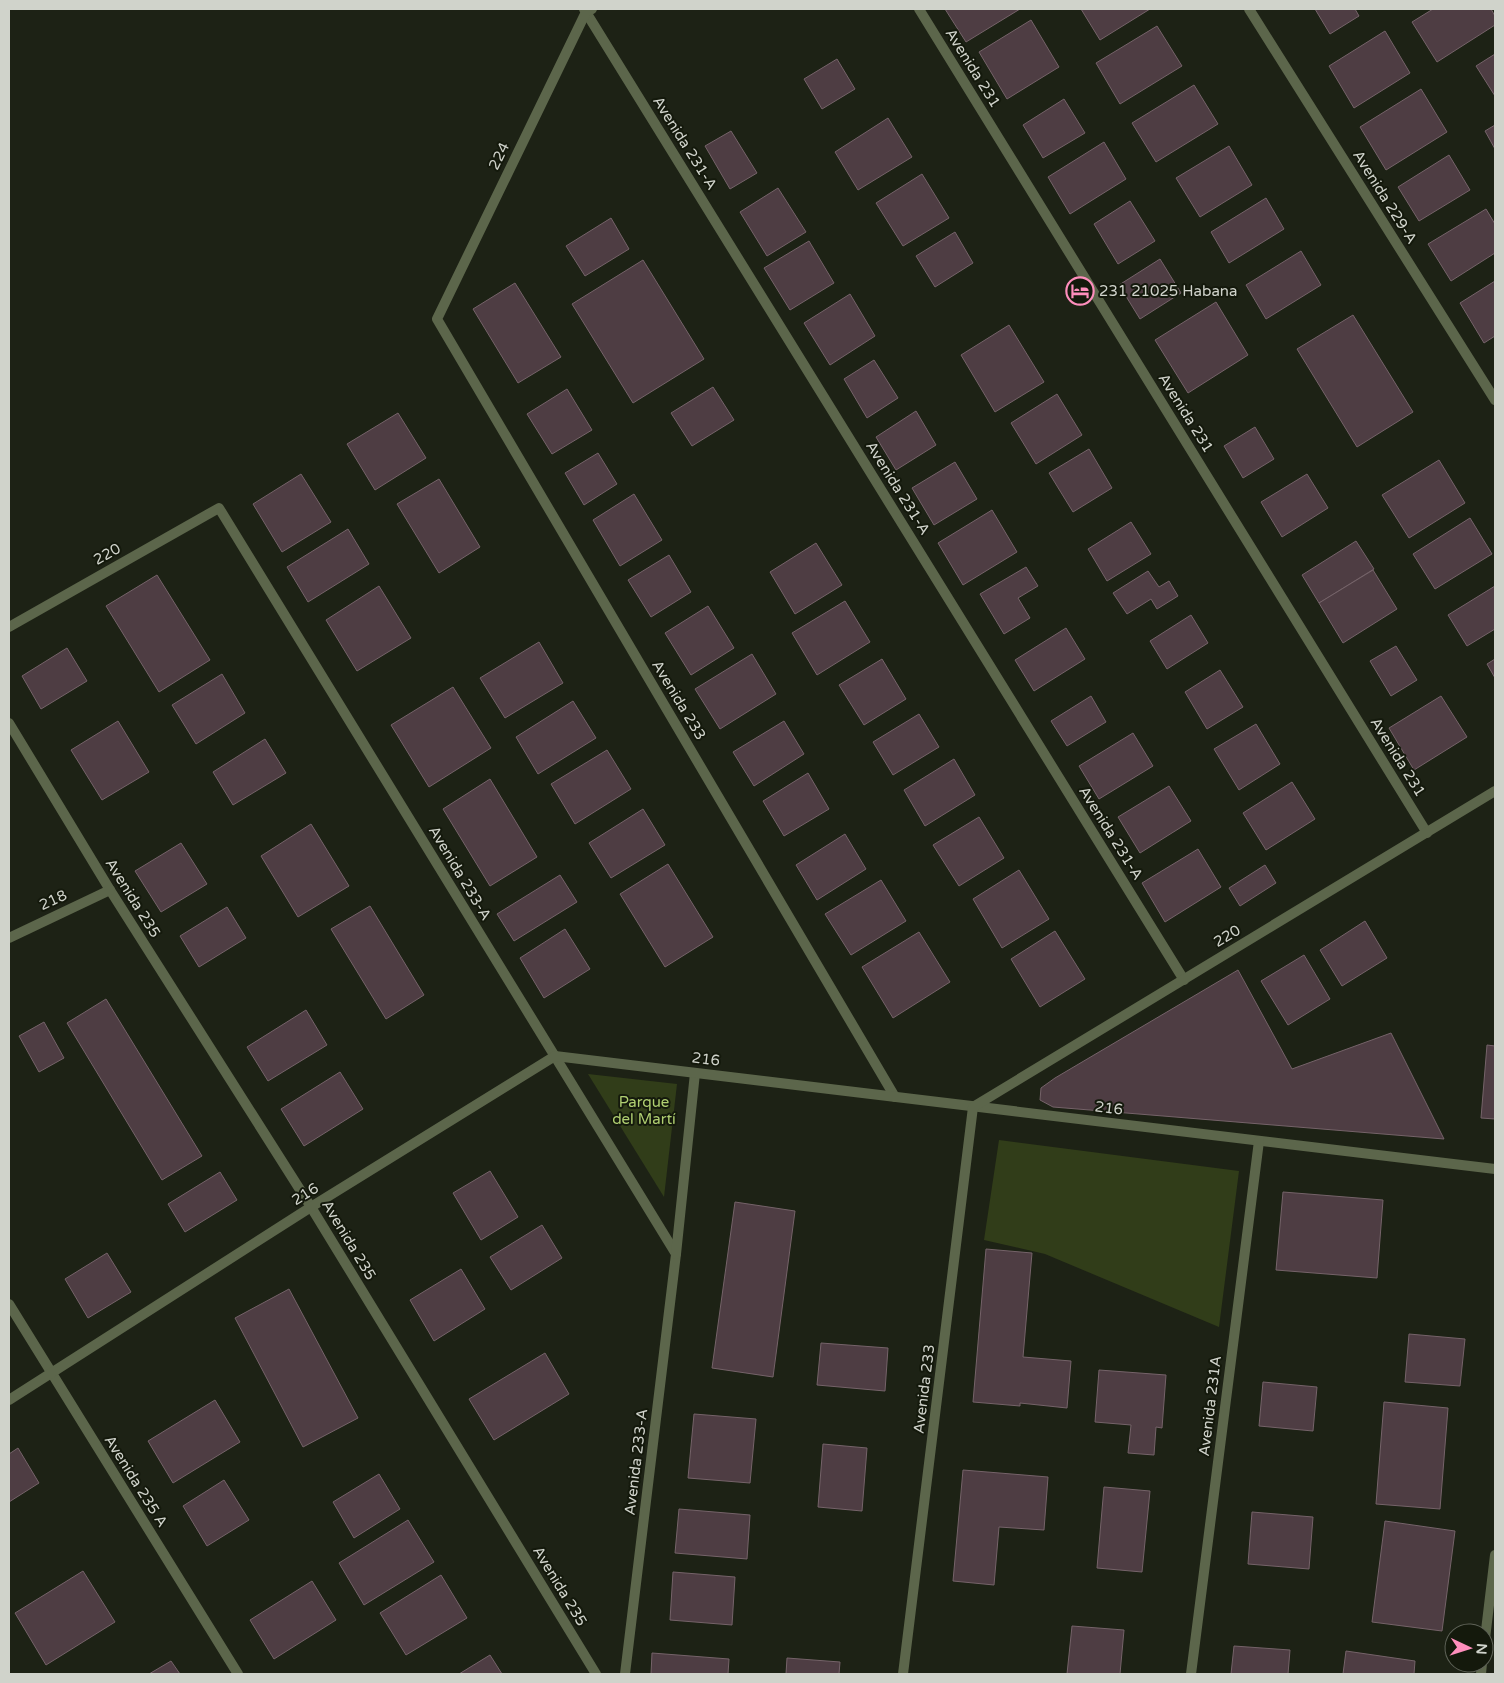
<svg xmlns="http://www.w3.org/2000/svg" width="1504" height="1683" viewBox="0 0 1504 1683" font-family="'Varela Round',sans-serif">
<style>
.green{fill:#313d19}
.building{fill:#4e3d43;stroke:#756369}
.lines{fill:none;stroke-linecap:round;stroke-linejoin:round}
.street{stroke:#5c664b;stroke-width:10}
.labels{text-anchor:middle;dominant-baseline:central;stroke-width:4;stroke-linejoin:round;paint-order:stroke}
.street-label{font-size:15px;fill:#d0d3cb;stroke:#14190c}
.poi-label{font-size:15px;fill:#d0d3cb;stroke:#14190c;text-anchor:start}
.park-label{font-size:15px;fill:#b0cf71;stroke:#14190c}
</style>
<rect width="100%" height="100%" fill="#1d2215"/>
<g class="green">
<path d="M588,1074L677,1084L664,1197Z"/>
<path d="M999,1140L1239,1171L1219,1327L1045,1254L984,1240Z"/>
</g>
<g class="building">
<path d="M945,9H1020L966,42Z"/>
<path d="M1081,9H1150L1100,40Z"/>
<path d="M1315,9H1355L1359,16L1330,34Z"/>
<path d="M1433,9H1491L1495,16V25L1437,62L1412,22Z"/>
<path d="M1031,20L1059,67L1007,99L979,52Z"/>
<path d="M1157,26L1182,66L1120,104L1096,63Z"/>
<path d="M1385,31L1410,73L1354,108L1329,66Z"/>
<path d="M1495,54V96L1476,66Z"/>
<path d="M837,59L855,89L822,109L804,79Z"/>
<path d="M1194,85L1218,124L1156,162L1132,123Z"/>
<path d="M1421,89L1447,132L1386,170L1360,127Z"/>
<path d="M1064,99L1085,133L1043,158L1023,125Z"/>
<path d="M888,118L912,157L858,190L835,152Z"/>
<path d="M1495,125V149L1485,131Z"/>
<path d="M731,131L757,173L730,189L705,146Z"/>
<path d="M1104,142L1126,179L1070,214L1048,177Z"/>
<path d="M1229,146L1252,185L1200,217L1176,178Z"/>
<path d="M1449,155L1470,190L1419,221L1398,187Z"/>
<path d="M922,174L949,218L903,246L876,203Z"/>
<path d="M778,188L806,232L767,256L740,212Z"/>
<path d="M1266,198L1284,229L1229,263L1211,232Z"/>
<path d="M1130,201L1155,241L1118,264L1094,224Z"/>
<path d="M1486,209L1495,224V253L1451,281L1428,244Z"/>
<path d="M611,218L629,249L585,276L566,246Z"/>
<path d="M955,232L973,263L935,287L916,256Z"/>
<path d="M809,241L834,283L790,310L764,268Z"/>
<path d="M1301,251L1321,285L1266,319L1246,285Z"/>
<path d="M1160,259L1181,293L1140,319L1119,285Z"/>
<path d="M643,260L704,359L633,403L572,304Z"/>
<path d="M1495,281V336L1484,343L1460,303Z"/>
<path d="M515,283L561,357L518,383L473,309Z"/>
<path d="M850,294L875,336L830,365L804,323Z"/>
<path d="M1216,302L1248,355L1188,393L1155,340Z"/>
<path d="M1353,315L1413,412L1357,447L1297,349Z"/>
<path d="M1009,325L1044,382L995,412L961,355Z"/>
<path d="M874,360L898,398L867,418L844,379Z"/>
<path d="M713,387L734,420L692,446L671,413Z"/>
<path d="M567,389L592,430L552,454L527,414Z"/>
<path d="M1057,394L1082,435L1036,464L1011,423Z"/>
<path d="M916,411L936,445L896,470L876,437Z"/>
<path d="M398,413L426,458L375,490L347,444Z"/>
<path d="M1255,427L1274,459L1243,478L1224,446Z"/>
<path d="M1089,449L1112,488L1073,512L1049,473Z"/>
<path d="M598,453L617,484L584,505L565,473Z"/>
<path d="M1439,460L1465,503L1409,538L1382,495Z"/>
<path d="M955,462L977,499L934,525L912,488Z"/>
<path d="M301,474L331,522L282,552L253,504Z"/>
<path d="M1307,474L1328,508L1282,537L1261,502Z"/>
<path d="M439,479L480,547L439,573L397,504Z"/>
<path d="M634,494L662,540L620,566L593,520Z"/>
<path d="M992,510L1017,552L963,585L938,543Z"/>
<path d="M1470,518L1492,554L1435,589L1413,554Z"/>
<path d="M1131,522L1151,554L1107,581L1088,549Z"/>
<path d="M348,529L369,564L308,602L287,567Z"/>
<path d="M1356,541L1374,569L1319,603L1302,575Z"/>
<path d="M816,543L842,585L795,614L770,572Z"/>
<path d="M669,555L691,592L651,617L628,580Z"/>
<path d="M1026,567L1038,586L1018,598L1030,618L1004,634L980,594Z"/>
<path d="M1373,570L1397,609L1343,643L1319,603Z"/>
<path d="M1148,571L1159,587L1169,581L1178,596L1157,609L1151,599L1127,614L1113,593Z"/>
<path d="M157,575L210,660L159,692L106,606Z"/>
<path d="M379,586L411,638L357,671L326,620Z"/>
<path d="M1495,586V629L1467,646L1448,615Z"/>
<path d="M845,601L870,642L817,675L792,633Z"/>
<path d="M708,606L734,648L691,675L665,633Z"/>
<path d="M1191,615L1208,643L1167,669L1150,641Z"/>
<path d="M1066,628L1085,659L1034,691L1015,660Z"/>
<path d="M539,642L563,683L505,718L480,678Z"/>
<path d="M1396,646L1417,680L1391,696L1370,661Z"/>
<path d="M67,648L87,681L41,709L22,676Z"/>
<path d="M752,654L776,694L720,729L695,689Z"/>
<path d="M882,659L906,699L864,725L839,685Z"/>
<path d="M1495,659V678L1487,664Z"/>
<path d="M1220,670L1243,707L1207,729L1185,692Z"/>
<path d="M222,674L245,713L196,744L172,705Z"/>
<path d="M453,687L491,748L429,787L391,725Z"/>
<path d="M1091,696L1106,722L1067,746L1051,721Z"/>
<path d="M1441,696L1467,737L1414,770L1389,728Z"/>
<path d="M573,701L596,738L538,774L516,737Z"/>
<path d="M919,714L939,747L893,775L873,742Z"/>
<path d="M118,721L149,772L102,800L71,750Z"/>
<path d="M784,721L804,754L754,786L733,752Z"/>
<path d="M1256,724L1280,764L1239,790L1214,749Z"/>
<path d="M1133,733L1153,766L1099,799L1079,766Z"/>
<path d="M265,739L286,773L233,805L213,772Z"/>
<path d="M607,750L631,789L575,824L551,784Z"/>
<path d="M954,759L975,795L925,826L904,790Z"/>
<path d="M808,773L829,809L784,836L763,801Z"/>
<path d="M490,779L537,857L490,886L443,809Z"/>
<path d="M1292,782L1315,819L1266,850L1243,813Z"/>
<path d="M1169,786L1191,821L1140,853L1118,817Z"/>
<path d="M643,809L665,845L611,878L589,843Z"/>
<path d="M979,817L1004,858L959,886L933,845Z"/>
<path d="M311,824L349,886L298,917L261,856Z"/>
<path d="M845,834L866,869L817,900L796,865Z"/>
<path d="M181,843L207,884L161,912L135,871Z"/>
<path d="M1198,849L1221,887L1165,922L1142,883Z"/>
<path d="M668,864L713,937L665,967L620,894Z"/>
<path d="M1265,865L1276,883L1240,906L1229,888Z"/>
<path d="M1019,870L1049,919L1002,948L973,899Z"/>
<path d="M560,875L577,902L514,941L497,914Z"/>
<path d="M881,880L906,921L851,955L825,914Z"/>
<path d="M370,906L424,995L386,1019L331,929Z"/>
<path d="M227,907L246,938L199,967L180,936Z"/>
<path d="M1365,921L1387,958L1342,986L1320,950Z"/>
<path d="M565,929L590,969L544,998L520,958Z"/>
<path d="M1055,931L1085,979L1040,1007L1011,959Z"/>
<path d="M919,932L950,982L893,1018L862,967Z"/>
<path d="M1304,955L1330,999L1288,1025L1261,981Z"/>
<path d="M1238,970L1292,1069L1391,1033L1444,1139L1053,1107L1040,1100L1041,1088L1055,1078Z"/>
<path d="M106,999L202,1156L162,1180L67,1023Z"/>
<path d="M306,1010L327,1045L268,1081L247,1047Z"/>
<path d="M44,1022L64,1058L39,1072L19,1036Z"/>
<path d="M1487,1045L1495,1046V1119L1481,1118Z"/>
<path d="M340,1072L363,1109L304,1146L281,1109Z"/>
<path d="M490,1171L518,1217L481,1240L453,1193Z"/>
<path d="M220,1172L237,1200L185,1232L168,1204Z"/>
<path d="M1283,1192L1383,1200L1377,1278L1276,1270Z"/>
<path d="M735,1202L795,1211L773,1377L712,1368Z"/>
<path d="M542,1225L562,1258L511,1290L490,1257Z"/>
<path d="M986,1249L1032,1253L1023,1357L1071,1361L1067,1408L1020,1403V1406L973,1402Z"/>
<path d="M107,1253L131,1292L88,1318L65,1279Z"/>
<path d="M461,1269L485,1309L434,1341L410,1300Z"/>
<path d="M289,1289L358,1418L303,1447L235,1318Z"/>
<path d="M1409,1334L1465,1339L1460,1386L1405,1382Z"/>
<path d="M821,1343L888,1348L885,1391L817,1385Z"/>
<path d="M545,1353L569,1394L494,1440L469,1399Z"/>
<path d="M1099,1370L1166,1375L1162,1428L1156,1427L1154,1455L1128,1453L1131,1425L1095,1422Z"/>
<path d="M1263,1382L1317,1387L1313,1431L1259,1426Z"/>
<path d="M215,1400L240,1442L173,1483L148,1441Z"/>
<path d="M1384,1402L1448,1408L1440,1509L1376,1504Z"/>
<path d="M694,1414L756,1419L750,1483L688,1478Z"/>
<path d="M823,1444L867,1448L862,1511L818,1507Z"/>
<path d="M18,1448L39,1483L9,1502V1454Z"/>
<path d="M963,1470L1048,1477L1044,1530L999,1527L994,1585L953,1581Z"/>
<path d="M379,1474L400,1509L354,1538L333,1502Z"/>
<path d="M224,1480L249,1520L207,1546L183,1506Z"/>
<path d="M1104,1487L1150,1491L1142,1572L1097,1568Z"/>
<path d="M679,1509L750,1515L747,1559L675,1553Z"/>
<path d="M1252,1512L1313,1517L1309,1569L1248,1564Z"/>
<path d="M408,1520L434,1562L364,1605L339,1563Z"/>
<path d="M1385,1521L1455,1531L1442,1631L1372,1622Z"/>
<path d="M83,1571L115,1622L46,1665L15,1613Z"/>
<path d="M673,1572L735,1577L732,1625L670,1620Z"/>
<path d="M441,1575L467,1618L406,1655L380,1613Z"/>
<path d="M312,1581L336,1620L274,1659L250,1620Z"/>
<path d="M1072,1626L1124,1630L1120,1674H1067Z"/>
<path d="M1234,1646L1290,1650L1288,1674H1231Z"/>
<path d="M1346,1651L1415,1661L1414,1674H1343Z"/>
<path d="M652,1653L729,1659L728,1674H651Z"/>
<path d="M490,1655L502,1674H459Z"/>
<path d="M787,1658L840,1662L839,1674H786Z"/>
<path d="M171,1661L180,1674H149Z"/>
</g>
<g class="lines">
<g class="street">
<path d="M584,9L1184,980"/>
<path d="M592,9L586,12L437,319L895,1097"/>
<path d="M919,9L1427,833"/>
<path d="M1249,9L1495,400"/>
<path d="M9,627L219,508L676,1254L625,1674"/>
<path d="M9,723L110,890L311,1207L596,1674"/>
<path d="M9,938L110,890"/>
<path d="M676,1254L695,1073"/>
<path d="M9,1304L238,1674"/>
<path d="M9,1400L311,1207L555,1056L1495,1169"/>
<path d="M1484,1647L1495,1555"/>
<path d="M903,1674L973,1107L1495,791"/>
<path d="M1191,1674L1259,1141"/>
<path d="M1481,1674L1482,1663"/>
</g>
</g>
<defs>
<g id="hotel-ring" transform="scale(1.4375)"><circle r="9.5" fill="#14190c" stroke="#fe8ebc" stroke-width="1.5"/><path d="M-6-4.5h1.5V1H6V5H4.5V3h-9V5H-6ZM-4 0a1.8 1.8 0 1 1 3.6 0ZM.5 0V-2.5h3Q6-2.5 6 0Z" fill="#fe8ebc"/></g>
</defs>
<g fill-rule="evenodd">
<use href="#hotel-ring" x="1080" y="291"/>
</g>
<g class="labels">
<g class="street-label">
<text transform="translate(973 68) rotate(58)">Avenida 231</text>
<text transform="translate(685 143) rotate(58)">Avenida 231-A</text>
<text transform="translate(499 156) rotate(-64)">224</text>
<text transform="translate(1385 197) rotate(58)">Avenida 229-A</text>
<text transform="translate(1186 413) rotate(58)">Avenida 231</text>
<text transform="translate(898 488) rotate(58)">Avenida 231-A</text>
<text transform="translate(107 554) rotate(-29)">220</text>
<text transform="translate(679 700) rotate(59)">Avenida 233</text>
<text transform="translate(1398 757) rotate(58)">Avenida 231</text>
<text transform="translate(1111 833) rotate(58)">Avenida 231-A</text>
<text transform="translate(460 873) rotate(59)">Avenida 233-A</text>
<text transform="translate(133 898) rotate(58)">Avenida 235</text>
<text transform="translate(53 900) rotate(-25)">218</text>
<text transform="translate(1227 936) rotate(-31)">220</text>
<text transform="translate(706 1059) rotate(7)">216</text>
<text transform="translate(1109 1108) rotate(7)">216</text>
<text transform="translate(305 1194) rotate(-32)">216</text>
<text transform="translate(349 1240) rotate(59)">Avenida 235</text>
<text transform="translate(924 1389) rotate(-83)">Avenida 233</text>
<text transform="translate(1210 1406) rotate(-83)">Avenida 231A</text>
<text transform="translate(636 1462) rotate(-83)">Avenida 233-A</text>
<text transform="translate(136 1481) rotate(58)">Avenida 235 A</text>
<text transform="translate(560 1586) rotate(59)">Avenida 235</text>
</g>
<g class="poi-label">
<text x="1099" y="291">231 21025 Habana</text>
</g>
<g class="park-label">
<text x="644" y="1102">Parque<tspan x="644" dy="17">del Martí</tspan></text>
</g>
</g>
<rect width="1504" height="1683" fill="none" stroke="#d0d3cb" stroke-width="20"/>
<g transform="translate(1469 1648) rotate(94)"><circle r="24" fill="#14190c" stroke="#5f6358"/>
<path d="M0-4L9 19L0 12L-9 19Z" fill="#fe8ebc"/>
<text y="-8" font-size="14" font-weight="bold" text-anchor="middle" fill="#d0d3cb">N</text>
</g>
</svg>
